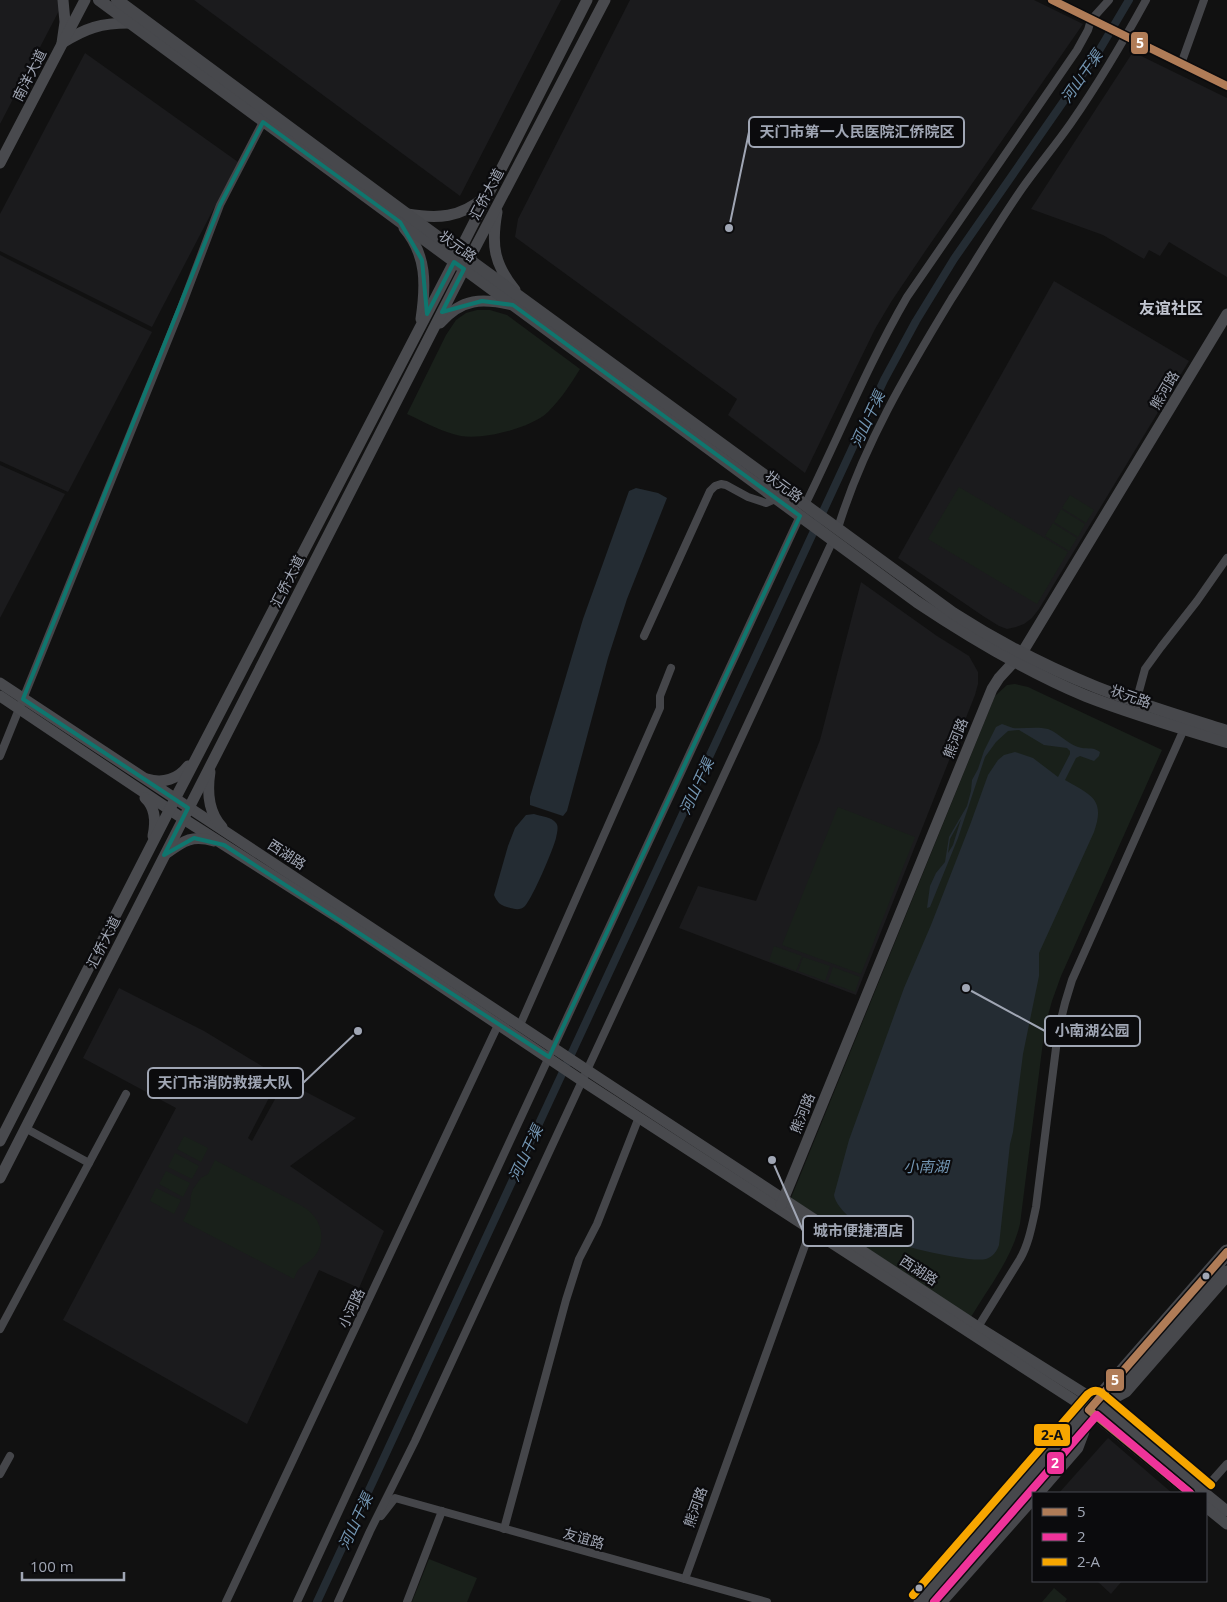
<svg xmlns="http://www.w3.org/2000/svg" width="1227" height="1602" viewBox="0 0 1227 1602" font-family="'Open Sans','Noto Sans SC',sans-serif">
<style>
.built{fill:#1b1b1d}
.green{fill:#19201a}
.water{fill:#242c33;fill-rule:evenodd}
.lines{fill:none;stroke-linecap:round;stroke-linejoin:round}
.canal{stroke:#242c33;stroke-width:8}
.street{stroke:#45464a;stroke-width:8}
.secondary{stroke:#494a4e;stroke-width:11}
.primary{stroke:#47484c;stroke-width:12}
.highway{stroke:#47484c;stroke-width:15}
.bus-1-casing{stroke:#0b0b0d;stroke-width:11}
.bus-2-casing{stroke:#0b0b0d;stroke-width:11}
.bus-3-casing{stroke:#0b0b0d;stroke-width:11}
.bus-1{stroke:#b07c57;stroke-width:8}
.bus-2{stroke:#ef339a;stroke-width:8}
.bus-3{stroke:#f7a600;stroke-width:8}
.marked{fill:none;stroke:#0f766e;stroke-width:4;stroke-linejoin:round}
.bus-dot{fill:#a0a6b4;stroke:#0b0b0d;stroke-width:2}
.labels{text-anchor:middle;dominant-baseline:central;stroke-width:4.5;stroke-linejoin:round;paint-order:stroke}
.street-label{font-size:14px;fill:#a0a6b4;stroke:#0b0b0d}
.water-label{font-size:15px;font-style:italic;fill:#7396b3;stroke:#0b0b0d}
.quarter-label{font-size:16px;font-weight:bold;fill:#c1c5d0;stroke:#0b0b0d}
.leader{fill:none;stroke:#a0a6b4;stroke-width:2}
.callout-dot{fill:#a0a6b4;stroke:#0b0b0d;stroke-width:2}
.callout{fill:#0b0b0d;stroke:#a0a6b4;stroke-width:2}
.callout-label{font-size:15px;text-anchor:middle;font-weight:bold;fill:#a0a6b4}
.line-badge{stroke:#0b0b0d;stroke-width:2}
.badge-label{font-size:14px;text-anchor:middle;font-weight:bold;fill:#fff}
.pale-badge-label{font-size:14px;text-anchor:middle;font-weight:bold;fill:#111}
</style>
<rect width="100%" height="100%" fill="#111"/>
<g class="built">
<path d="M0,0H59L63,3L0,124Z"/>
<path d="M194,0H561L460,196Z"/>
<path d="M630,0H1034L1083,24L926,250L891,302L875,329L805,473L728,415L737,399L515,237L518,219Z"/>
<path d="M1133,52L1227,98V277L1169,242L1160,256L1149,250L1144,259L1103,235L1031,209Z"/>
<path d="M85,53L238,162L152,327L0,251V214Z"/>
<path d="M0,255L152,332L68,492L0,461Z"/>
<path d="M1054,281L1189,361L1039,609L1032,618L1024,624L1016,627L1007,629L999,626L983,616L898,558Z"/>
<path d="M0,465L65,494L0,618Z"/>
<path d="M861,582L937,636L969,656L978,672V684L975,695L856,995L679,928L698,886L756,901L820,740Z"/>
<path d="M119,988L204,1031L280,1077L248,1138L252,1141L285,1081L356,1118L290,1166L384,1231L359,1288L319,1270L247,1424L63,1320L176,1108L83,1058Z"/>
<path d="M1108,1438L1172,1493H1059Z"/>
<path d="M1097,1581H1122L1111,1594Z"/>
</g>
<g class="green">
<path d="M477,310H490L507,315L580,369C570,385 561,399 548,412C531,428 484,440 461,436C442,432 424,422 407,414L446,335L456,320L466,313Z"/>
<path d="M959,487L1068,552L1037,604L928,539Z"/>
<path d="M1070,495L1094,510L1086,523L1062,508Z"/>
<path d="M1061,509L1085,524L1078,537L1054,522Z"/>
<path d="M1053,523L1077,538L1069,551L1045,536Z"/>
<path d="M1015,684L1028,687L1162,750L1061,976L1052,1001L1045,1026L1020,1224C1012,1258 989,1287 971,1317L791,1198L995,696L1007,685Z"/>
<path d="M838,807L915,837L861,974L782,945Z"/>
<path d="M774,946L802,956L796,971L769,961Z"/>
<path d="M803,957L830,966L825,981L798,971Z"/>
<path d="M833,967L860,977L855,992L828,982Z"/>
<path d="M184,1136L208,1148L201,1162L177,1149Z"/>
<path d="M175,1153L199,1166L192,1179L168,1167Z"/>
<path d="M215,1160L302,1206C320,1216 328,1238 315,1256C310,1262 304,1264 299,1269C297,1271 295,1276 294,1279L183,1221L190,1207L191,1195L193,1189L201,1178L208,1174Z"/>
<path d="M166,1171L190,1183L183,1197L159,1184Z"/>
<path d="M156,1188L181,1200L174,1214L150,1201Z"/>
<path d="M429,1559L477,1578L467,1602H412Z"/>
<path d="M1054,1588L1067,1599L1065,1602H1042Z"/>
</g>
<g class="water">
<path d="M636,488L658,493L667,498L627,599L608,658L567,811L563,816L530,805V797L583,619L629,491Z"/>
<path d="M1002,724C1006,725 1009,727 1013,728C1025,729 1036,726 1048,729C1059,733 1066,743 1078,747C1086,750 1092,746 1100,752L1099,756L1094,761L1080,756L1076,758L1065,780C1090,795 1106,798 1094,832L1039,953V976L1023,1054L1013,1132L1010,1144L999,1245C997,1251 993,1257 986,1259C968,1263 896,1245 877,1237C865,1231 836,1210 834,1195L849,1140L904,988L931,925L970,825L988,775L998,760L1004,755L1015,752L1033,758L1058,777L1070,754V751L1067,748L1044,745L1019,730L1008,731L996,742L985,757L958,838L930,907L927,908L930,886L936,873L945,862L949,837L967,806L971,791L972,780L978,769L984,751L996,727ZM961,819L953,845L948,853L950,839Z"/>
<path d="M534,814C540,816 552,817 556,823C559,826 557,833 556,838C553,850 533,897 525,906C520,911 514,909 507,907C500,905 497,902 494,895L508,846L515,828L526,815Z"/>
</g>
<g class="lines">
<path class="canal" d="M317,1602L884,380L916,321L954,259L1100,49L1129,0"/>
<g class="street">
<path d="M1052,0L1227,86"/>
<path d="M1181,64L1204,0"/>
<path d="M805,505C839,436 868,364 907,297L1077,50L1088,30L1091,20L1109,0"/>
<path d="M838,528C863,446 907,372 952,298C975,262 997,225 1021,190C1037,167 1055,146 1071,123C1098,84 1123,42 1146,0"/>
<path d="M644,636L710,491L715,486L721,484L726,485L748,497L766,503L775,499"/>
<path d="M1136,702L1145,669L1161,647L1197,601L1227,558"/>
<path d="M0,756L181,308L220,205L263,122"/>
<path d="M520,1025L660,708V696L671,668"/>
<path d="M25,1128L89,1163"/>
<path d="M978,1327L1020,1259C1029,1243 1032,1225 1036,1207L1058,1032L1065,1003L1072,980L1184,729"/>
<path d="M0,1329L126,1094"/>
<path d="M0,1474L10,1456"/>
<path d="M1203,1491L1227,1464"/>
<path d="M381,1516L395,1498L767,1602"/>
<path d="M504,1529L566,1300L579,1259L597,1224L639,1117"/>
<path d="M685,1579L812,1226"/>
<path d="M226,1602L498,1025"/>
<path d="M297,1602C463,1239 633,879 800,516"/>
<path d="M338,1602L370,1531L415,1441L833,540"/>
<path d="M407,1602L442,1511"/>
</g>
<g class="secondary">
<path d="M63,0L65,22L62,43C86,28 101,23 129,23"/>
<path d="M0,163L85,0"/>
<path d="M497,212C491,245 494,264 515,290"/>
<path d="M407,214C438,219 460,218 485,197"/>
<path d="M404,228C427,255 426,285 421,319"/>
<path d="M440,323C462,298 482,298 513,305"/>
<path d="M0,683L605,1082L978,1327L1096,1401L1205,1493"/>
<path d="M0,696L182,818L339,918L581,1080L1089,1410L1190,1493"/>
<path d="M210,772C207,791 208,812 222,827"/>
<path d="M147,779C163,784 178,779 188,766"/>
<path d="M145,798C156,808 156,822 153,836"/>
<path d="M167,853C184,840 193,835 214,841"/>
<path d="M0,1141L175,799L454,262L587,0"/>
<path d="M0,1178L464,269L605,0"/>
<path d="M781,1205L992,689L999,678L1022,653L1227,314"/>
<path d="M1206,1494L1227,1511"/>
<path d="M1206,1507L1227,1524"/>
</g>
<g class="primary">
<path d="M99,0L917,602C971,638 1026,671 1086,696C1132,714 1180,728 1227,742"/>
<path d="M117,0L423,226L953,613C998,642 1046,667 1096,687C1139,704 1183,717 1227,731"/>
</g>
<g class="highway">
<path d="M1108,1399L1125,1390L1227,1273"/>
<path d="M1036,1493L1076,1447L1082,1431"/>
<path d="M921,1602L1227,1252"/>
<path d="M939,1602L1033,1496"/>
</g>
<g class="bus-1-casing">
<g id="bus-1">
<path d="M1052,0L1227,86"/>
<path d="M1190,1493L1089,1410L1227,1252"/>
</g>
</g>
<g class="bus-2-casing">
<path id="bus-2" d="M934,1602L1097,1415L1190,1493"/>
</g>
<g class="bus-3-casing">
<path id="bus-3" d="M913,1595L1088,1394C1093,1390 1098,1390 1102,1393L1211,1485"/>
</g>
<use href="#bus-1" class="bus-1"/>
<use href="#bus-2" class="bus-2"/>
<use href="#bus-3" class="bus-3"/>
</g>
<path class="marked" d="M263,122L400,222L422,260L427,314L454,262L464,269L442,312L482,301L513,305L800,516L549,1057L224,845L194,838L164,855L188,808L23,699L220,205Z"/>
<g class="bus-dot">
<circle cx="1206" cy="1276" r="4.5"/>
<circle cx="919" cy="1588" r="4.5"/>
</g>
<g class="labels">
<g class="street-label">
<text transform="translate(29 75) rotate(-63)">南洋大道</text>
<text transform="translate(486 194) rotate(-62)">汇侨大道</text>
<text transform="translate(458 246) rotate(36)">状元路</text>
<text transform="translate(1164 390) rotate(-59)">熊河路</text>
<text transform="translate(784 486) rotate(36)">状元路</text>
<text transform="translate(287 581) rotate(-63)">汇侨大道</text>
<text transform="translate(1131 696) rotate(19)">状元路</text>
<text transform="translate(955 738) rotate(-68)">熊河路</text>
<text transform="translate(287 854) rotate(33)">西湖路</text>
<text transform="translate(103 942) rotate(-63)">汇侨大道</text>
<text transform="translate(802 1113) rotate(-68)">熊河路</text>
<text transform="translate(919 1270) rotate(33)">西湖路</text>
<text transform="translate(351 1308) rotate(-65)">小河路</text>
<text transform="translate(695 1507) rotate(-70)">熊河路</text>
<text transform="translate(584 1538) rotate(16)">友谊路</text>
</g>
<g class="water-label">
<text transform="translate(1081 76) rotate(-55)">河山干渠</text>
<text transform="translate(867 419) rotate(-65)">河山干渠</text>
<text transform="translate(696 786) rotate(-65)">河山干渠</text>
<text transform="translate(525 1153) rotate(-65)">河山干渠</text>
<text x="926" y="1166">小南湖</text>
<text transform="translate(355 1521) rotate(-65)">河山干渠</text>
</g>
<g class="quarter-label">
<text x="1171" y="308">友谊社区</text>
</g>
</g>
<path class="leader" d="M729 228L749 132M966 988L1045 1031M358 1031L303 1083M772 1160L803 1231"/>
<g class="callout-dot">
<circle cx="729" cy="228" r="5"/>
<circle cx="966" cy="988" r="5"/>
<circle cx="358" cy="1031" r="5"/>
<circle cx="772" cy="1160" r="5"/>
</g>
<g class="callout">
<rect x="749" y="117" width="215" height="30" rx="5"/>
<rect x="1045" y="1016" width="95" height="30" rx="5"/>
<rect x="148" y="1068" width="155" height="30" rx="5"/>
<rect x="803" y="1216" width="110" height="30" rx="5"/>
</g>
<g class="callout-label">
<text x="857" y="137">天门市第一人民医院汇侨院区</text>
<text x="1092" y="1036">小南湖公园</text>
<text x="225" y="1088">天门市消防救援大队</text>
<text x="858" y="1236">城市便捷酒店</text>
</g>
<g class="line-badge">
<rect x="1130" y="31" width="19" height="24" rx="5" fill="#b07c57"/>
<rect x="1105" y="1368" width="20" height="24" rx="5" fill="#b07c57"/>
<rect x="1033" y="1423" width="38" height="24" rx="5" fill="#f7a600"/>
<rect x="1046" y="1451" width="19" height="24" rx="5" fill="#ef339a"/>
</g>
<g class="badge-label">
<text x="1140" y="48">5</text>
<text x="1115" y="1385">5</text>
<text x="1055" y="1468">2</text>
</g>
<g class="pale-badge-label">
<text x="1052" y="1440">2-A</text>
</g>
<rect x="1032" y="1492" width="175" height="90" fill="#0b0b0d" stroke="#474950"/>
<rect x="1042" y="1508" width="25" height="8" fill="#b07c57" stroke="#474950"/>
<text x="1077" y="1517" font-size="15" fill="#a0a6b4">5</text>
<rect x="1042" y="1533" width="25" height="8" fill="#ef339a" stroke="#474950"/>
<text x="1077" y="1542" font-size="15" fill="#a0a6b4">2</text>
<rect x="1042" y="1558" width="25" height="8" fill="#f7a600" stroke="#474950"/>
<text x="1077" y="1567" font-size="15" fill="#a0a6b4">2-A</text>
<path d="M22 1572v8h102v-8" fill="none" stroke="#a0a6b4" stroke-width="2.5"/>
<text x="30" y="1572" font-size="15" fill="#a0a6b4" stroke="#0b0b0d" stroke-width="4" paint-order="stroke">100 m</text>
</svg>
